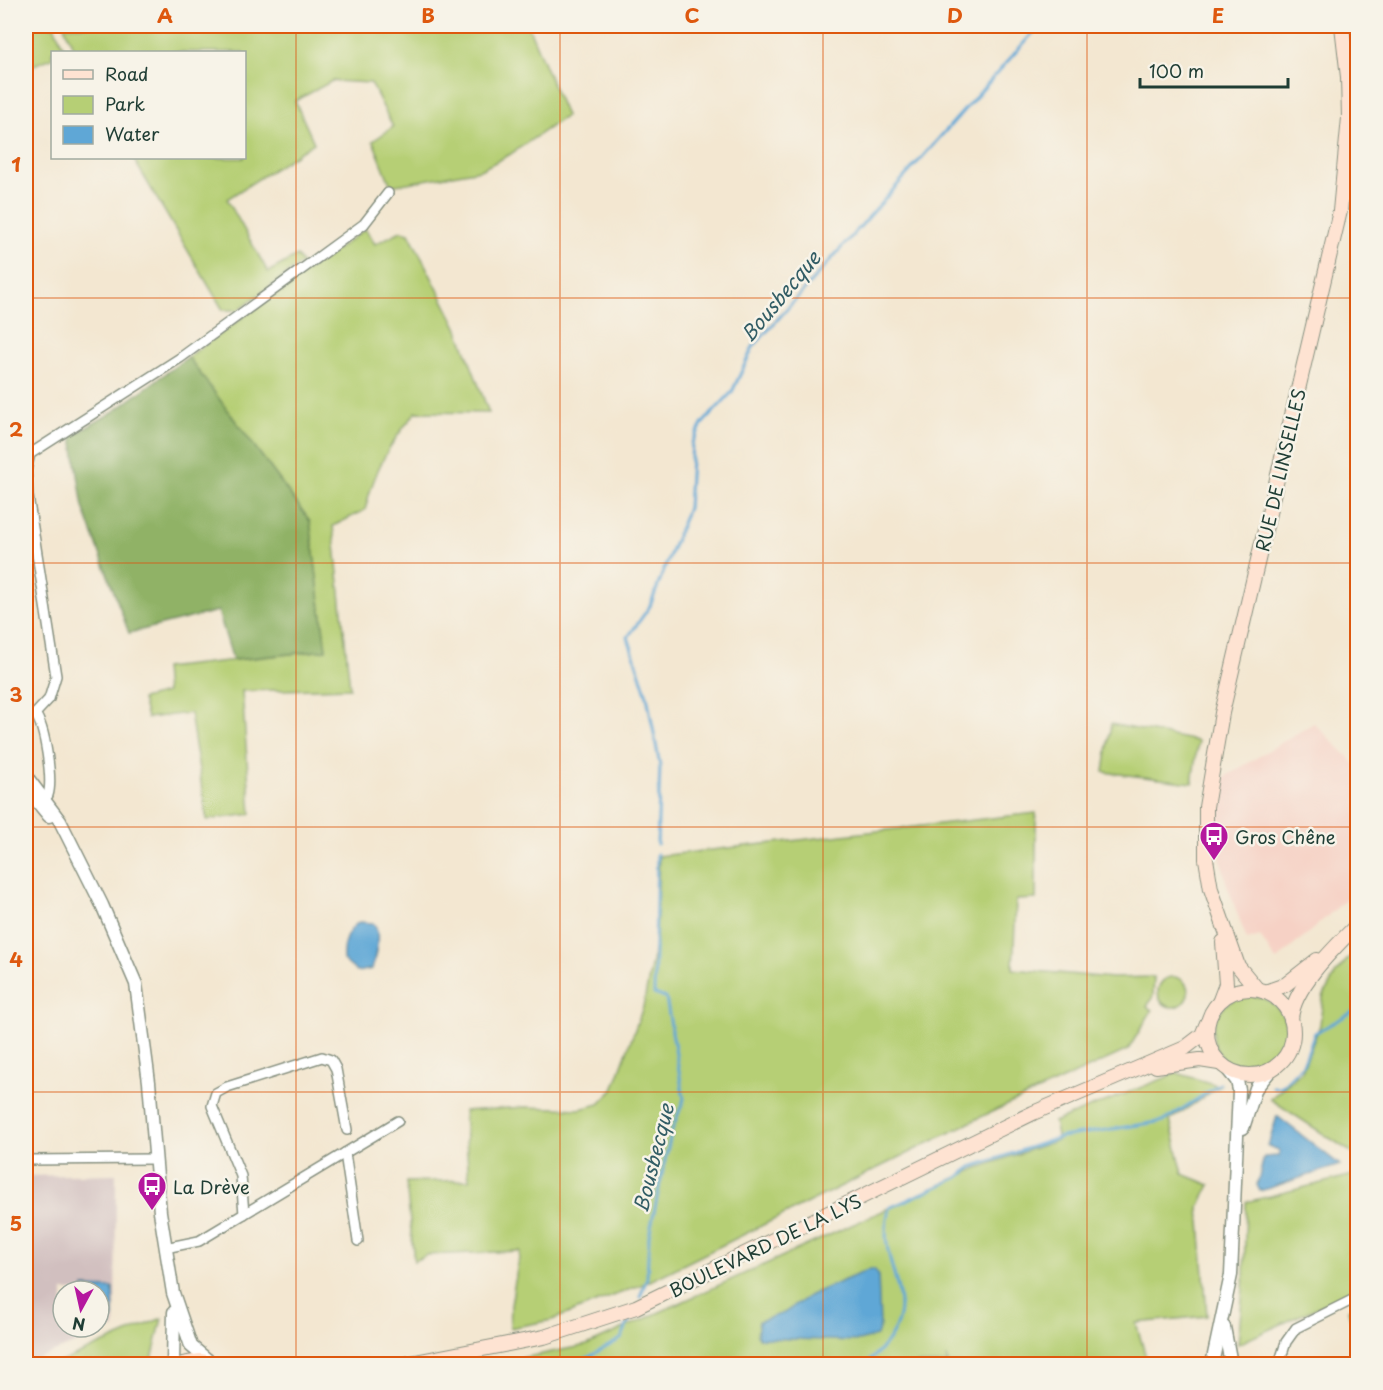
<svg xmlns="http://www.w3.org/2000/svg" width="1383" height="1390" viewBox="0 0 1383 1390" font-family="'Playpen Sans',sans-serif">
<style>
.built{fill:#f6d1c5}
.industrial{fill:#d1bfbf;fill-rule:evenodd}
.green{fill:#b6cf75;stroke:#6a8654;stroke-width:1.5}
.forest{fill:#90b266;stroke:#58784d;stroke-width:1.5}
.water{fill:#5fa7d6;stroke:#3f7285;stroke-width:1.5}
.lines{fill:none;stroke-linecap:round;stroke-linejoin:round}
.stream{stroke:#5fa7d6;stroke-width:3}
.minor-casing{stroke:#899282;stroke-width:12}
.tertiary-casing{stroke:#899282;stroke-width:15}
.secondary-casing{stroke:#899282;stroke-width:16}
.minor{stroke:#fff;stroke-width:9}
.tertiary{stroke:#fff;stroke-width:12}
.secondary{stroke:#fee3d2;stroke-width:14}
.grid{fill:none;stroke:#de580e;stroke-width:1.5;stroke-opacity:0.55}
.labels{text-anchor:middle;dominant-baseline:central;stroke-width:5;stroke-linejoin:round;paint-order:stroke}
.street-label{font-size:18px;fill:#1f3d34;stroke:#f7f3e8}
.poi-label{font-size:18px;fill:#1f3d34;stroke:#f7f3e8;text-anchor:start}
.water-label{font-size:20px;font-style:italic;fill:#325d65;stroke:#f7f3e8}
.neatline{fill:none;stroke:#de580e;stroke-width:2}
.grid-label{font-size:20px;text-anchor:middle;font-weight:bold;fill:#de580e}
</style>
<rect width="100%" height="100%" fill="#f7f3e8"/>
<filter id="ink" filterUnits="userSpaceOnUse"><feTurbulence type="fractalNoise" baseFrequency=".0167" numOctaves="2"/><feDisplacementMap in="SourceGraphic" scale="12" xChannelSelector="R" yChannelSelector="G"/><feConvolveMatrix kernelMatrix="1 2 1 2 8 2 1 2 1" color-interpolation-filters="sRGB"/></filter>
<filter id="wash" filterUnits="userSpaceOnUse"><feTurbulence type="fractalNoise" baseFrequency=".008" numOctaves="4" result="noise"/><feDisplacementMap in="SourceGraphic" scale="24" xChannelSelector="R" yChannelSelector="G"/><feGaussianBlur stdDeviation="1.35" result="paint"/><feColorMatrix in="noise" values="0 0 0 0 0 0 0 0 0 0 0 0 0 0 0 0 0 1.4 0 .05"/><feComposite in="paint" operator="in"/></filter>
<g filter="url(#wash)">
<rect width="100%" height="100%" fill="#f3e7d1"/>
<path class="built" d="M1314,723L1357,766V890L1276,961L1260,936L1247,940L1227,885L1217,844L1220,780Z"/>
<path class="industrial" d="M116,1174L115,1328L26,1363V1176ZM63,1291H99V1327H63Z"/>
<g class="green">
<path d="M26,26H54L63,46L61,52H52V58L26,68Z"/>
<path d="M64,26H528L566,116L509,155L480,170L391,186L373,141L393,127L371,83L332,81L295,101L314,143L227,199L268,272L297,256L302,263L238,310H223L133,158H244V52H75Z"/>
<path d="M365,229L375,244L401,231L409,233L457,327L489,413L416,412C388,445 375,469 365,510L333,526L350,688L242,691L251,814L207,820L190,713L147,718L142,699L166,693L164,668L326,650L310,521L188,357Z"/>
<path d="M1111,724L1198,741L1192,783L1104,772Z"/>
<path d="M1036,813V899L1016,900L1013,969L1112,978L1154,977L1153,996L1147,1007L1152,1010L1128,1050L985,1115L646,1283L552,1320L510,1328L511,1305L520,1251L426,1255L414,1261L406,1182L469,1180L464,1111L525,1107L580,1109L599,1104L613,1090L643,1007L656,942L659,856Z"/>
<path d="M1357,948V1156L1270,1099L1302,1071L1320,1025L1323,997L1336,973Z"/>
<circle cx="1173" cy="992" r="15"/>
<circle cx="1250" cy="1033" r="37"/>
<path d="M1177,1073L1220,1086L1170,1120L1183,1174L1210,1185L1199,1207L1207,1316L1136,1323L1148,1364H949L946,1357L947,1364H492L587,1345L975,1169L1058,1140L1054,1122Z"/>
<path d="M1357,1174V1289L1238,1344L1244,1277L1246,1202Z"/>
<path d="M1357,1305V1340L1348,1310Z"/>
<path d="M162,1318L151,1364H56Z"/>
</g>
<path class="forest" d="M188,357L310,521L326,650L233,660L218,611L129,633L83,507L72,436L113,412Z"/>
<g class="water">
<path d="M359,922L373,923C382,933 375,956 372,969L357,972L343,960C342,945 346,931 359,922Z"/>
<path d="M1277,1116L1340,1165L1260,1191L1257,1185L1264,1157L1279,1156V1150L1268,1146Z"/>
<path d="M870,1269H874L878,1274L880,1326L877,1336L859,1341L759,1338L757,1335L759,1321L784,1313L810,1295Z"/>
<path d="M84,1287L113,1288L114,1318H99V1291H84Z"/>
</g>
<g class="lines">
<g class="stream">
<path d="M657,844L660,766L647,696L628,637L650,606L688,508L692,443L703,423L732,392L753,347L1039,26"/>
<path d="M1273,1087H1281L1303,1065L1315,1033L1358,1009"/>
<path d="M640,1297L647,1278L649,1236L665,1160L672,1130L684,1099L666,998L654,994L657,854"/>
<path d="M576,1364L621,1339L631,1317"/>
<path d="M866,1364C937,1303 872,1274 889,1208L957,1178L972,1167L1061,1137L1164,1121L1220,1084"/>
</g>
</g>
</g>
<g filter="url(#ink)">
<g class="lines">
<g class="minor-casing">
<g id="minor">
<path d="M35,714L49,699L56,676L28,496L26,471L30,454L180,358L364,224L388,193"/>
<path d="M35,714C45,726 53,780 48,795L40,802"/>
<path d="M345,1153L358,1241"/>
<path d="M26,1160L156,1159"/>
<path d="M244,1214L241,1176L212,1106L216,1093L227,1087L322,1057L331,1060L336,1069L347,1130"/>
<path d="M165,1248L199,1241L398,1121"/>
<path d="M1279,1364L1286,1342L1296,1328L1358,1297"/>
</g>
</g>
<g class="tertiary-casing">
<g id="tertiary">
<path d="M26,776L60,821L102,905L136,984L149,1082L160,1212L173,1293L191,1346L210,1362"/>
<path d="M26,788L49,816"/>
<path d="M1243,1128L1256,1088L1270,1071"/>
<path d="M1224,1327L1231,1364"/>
<path d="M173,1364L174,1312"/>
<path d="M1212,1364L1231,1275L1239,1090L1237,1081L1228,1070"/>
</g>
</g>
<g class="secondary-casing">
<g id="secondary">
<circle cx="1250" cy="1032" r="43"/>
<path d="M1257,989L1238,966L1211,889L1206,859V807L1222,713L1340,211L1349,118L1348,77L1342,26"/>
<path d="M1265,992L1285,985L1317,960"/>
<path d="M1220,1000L1226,984L1223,942"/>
<path d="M1291,1019C1293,987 1335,947 1358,924"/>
<path d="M1156,1066L1200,1060L1219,1063"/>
<path d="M183,1364L200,1361L217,1364"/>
<path d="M405,1364L544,1337L636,1307L1033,1113L1185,1048L1202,1035L1207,1023"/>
</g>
</g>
<use href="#minor" class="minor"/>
<use href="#tertiary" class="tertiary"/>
<use href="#secondary" class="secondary"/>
</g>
</g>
<path class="grid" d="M296,26V1364M560,26V1364M823,26V1364M1087,26V1364M26,298H1358M26,563H1358M26,827H1358M26,1092H1358"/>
<defs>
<g id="bus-pin" transform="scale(1.5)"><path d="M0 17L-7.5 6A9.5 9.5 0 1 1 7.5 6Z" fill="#b5179e" stroke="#f7f3e8"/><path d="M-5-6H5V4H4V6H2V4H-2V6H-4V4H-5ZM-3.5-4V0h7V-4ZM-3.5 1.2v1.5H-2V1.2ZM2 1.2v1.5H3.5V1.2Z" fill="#fff"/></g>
</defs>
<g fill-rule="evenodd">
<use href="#bus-pin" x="1214" y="836"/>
<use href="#bus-pin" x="152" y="1186"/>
</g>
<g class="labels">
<g class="street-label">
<text transform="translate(1280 470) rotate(-77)">RUE DE LINSELLES</text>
<text transform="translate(765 1245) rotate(-26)">BOULEVARD DE LA LYS</text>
</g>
<g class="poi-label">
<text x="1235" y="836">Gros Chêne</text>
<text x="173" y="1186">La Drève</text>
</g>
<g class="water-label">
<text transform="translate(780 296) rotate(-50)">Bousbecque</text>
<text transform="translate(653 1158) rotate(-76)">Bousbecque</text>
</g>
</g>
<rect width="1383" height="1390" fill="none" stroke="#f7f3e8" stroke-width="66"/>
<rect x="51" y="51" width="195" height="108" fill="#f7f3e8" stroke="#a1aaa0" stroke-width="1.5"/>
<rect x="63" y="70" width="30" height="9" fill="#fee3d2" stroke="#a1aaa0" stroke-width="1.5"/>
<text x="105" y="81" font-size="18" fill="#1f3d34">Road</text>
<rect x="63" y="96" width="30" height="18" fill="#b6cf75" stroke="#a1aaa0" stroke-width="1.5"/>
<text x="105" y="111" font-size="18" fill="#1f3d34">Park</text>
<rect x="63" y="126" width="30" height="18" fill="#5fa7d6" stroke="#a1aaa0" stroke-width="1.5"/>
<text x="105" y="141" font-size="18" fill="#1f3d34">Water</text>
<g transform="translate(81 1309) rotate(188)"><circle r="28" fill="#f7f3e8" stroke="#a1aaa0" stroke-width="1.5"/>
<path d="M0-4.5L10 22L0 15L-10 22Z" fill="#b5179e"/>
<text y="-9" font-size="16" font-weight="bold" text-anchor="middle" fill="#1f3d34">N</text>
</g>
<path d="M1140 78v9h148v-9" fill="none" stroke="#1f3d34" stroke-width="3"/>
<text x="1149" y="78" font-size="18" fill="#1f3d34" stroke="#f7f3e8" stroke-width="4.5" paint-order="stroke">100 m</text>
<rect x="33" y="33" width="1317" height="1324" class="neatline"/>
<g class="grid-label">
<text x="165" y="23">A</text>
<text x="428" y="23">B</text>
<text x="692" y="23">C</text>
<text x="955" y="23">D</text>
<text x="1218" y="23">E</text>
<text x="16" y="172">1</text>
<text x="16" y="437">2</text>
<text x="16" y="702">3</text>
<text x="16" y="967">4</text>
<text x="16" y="1231">5</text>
</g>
</svg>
